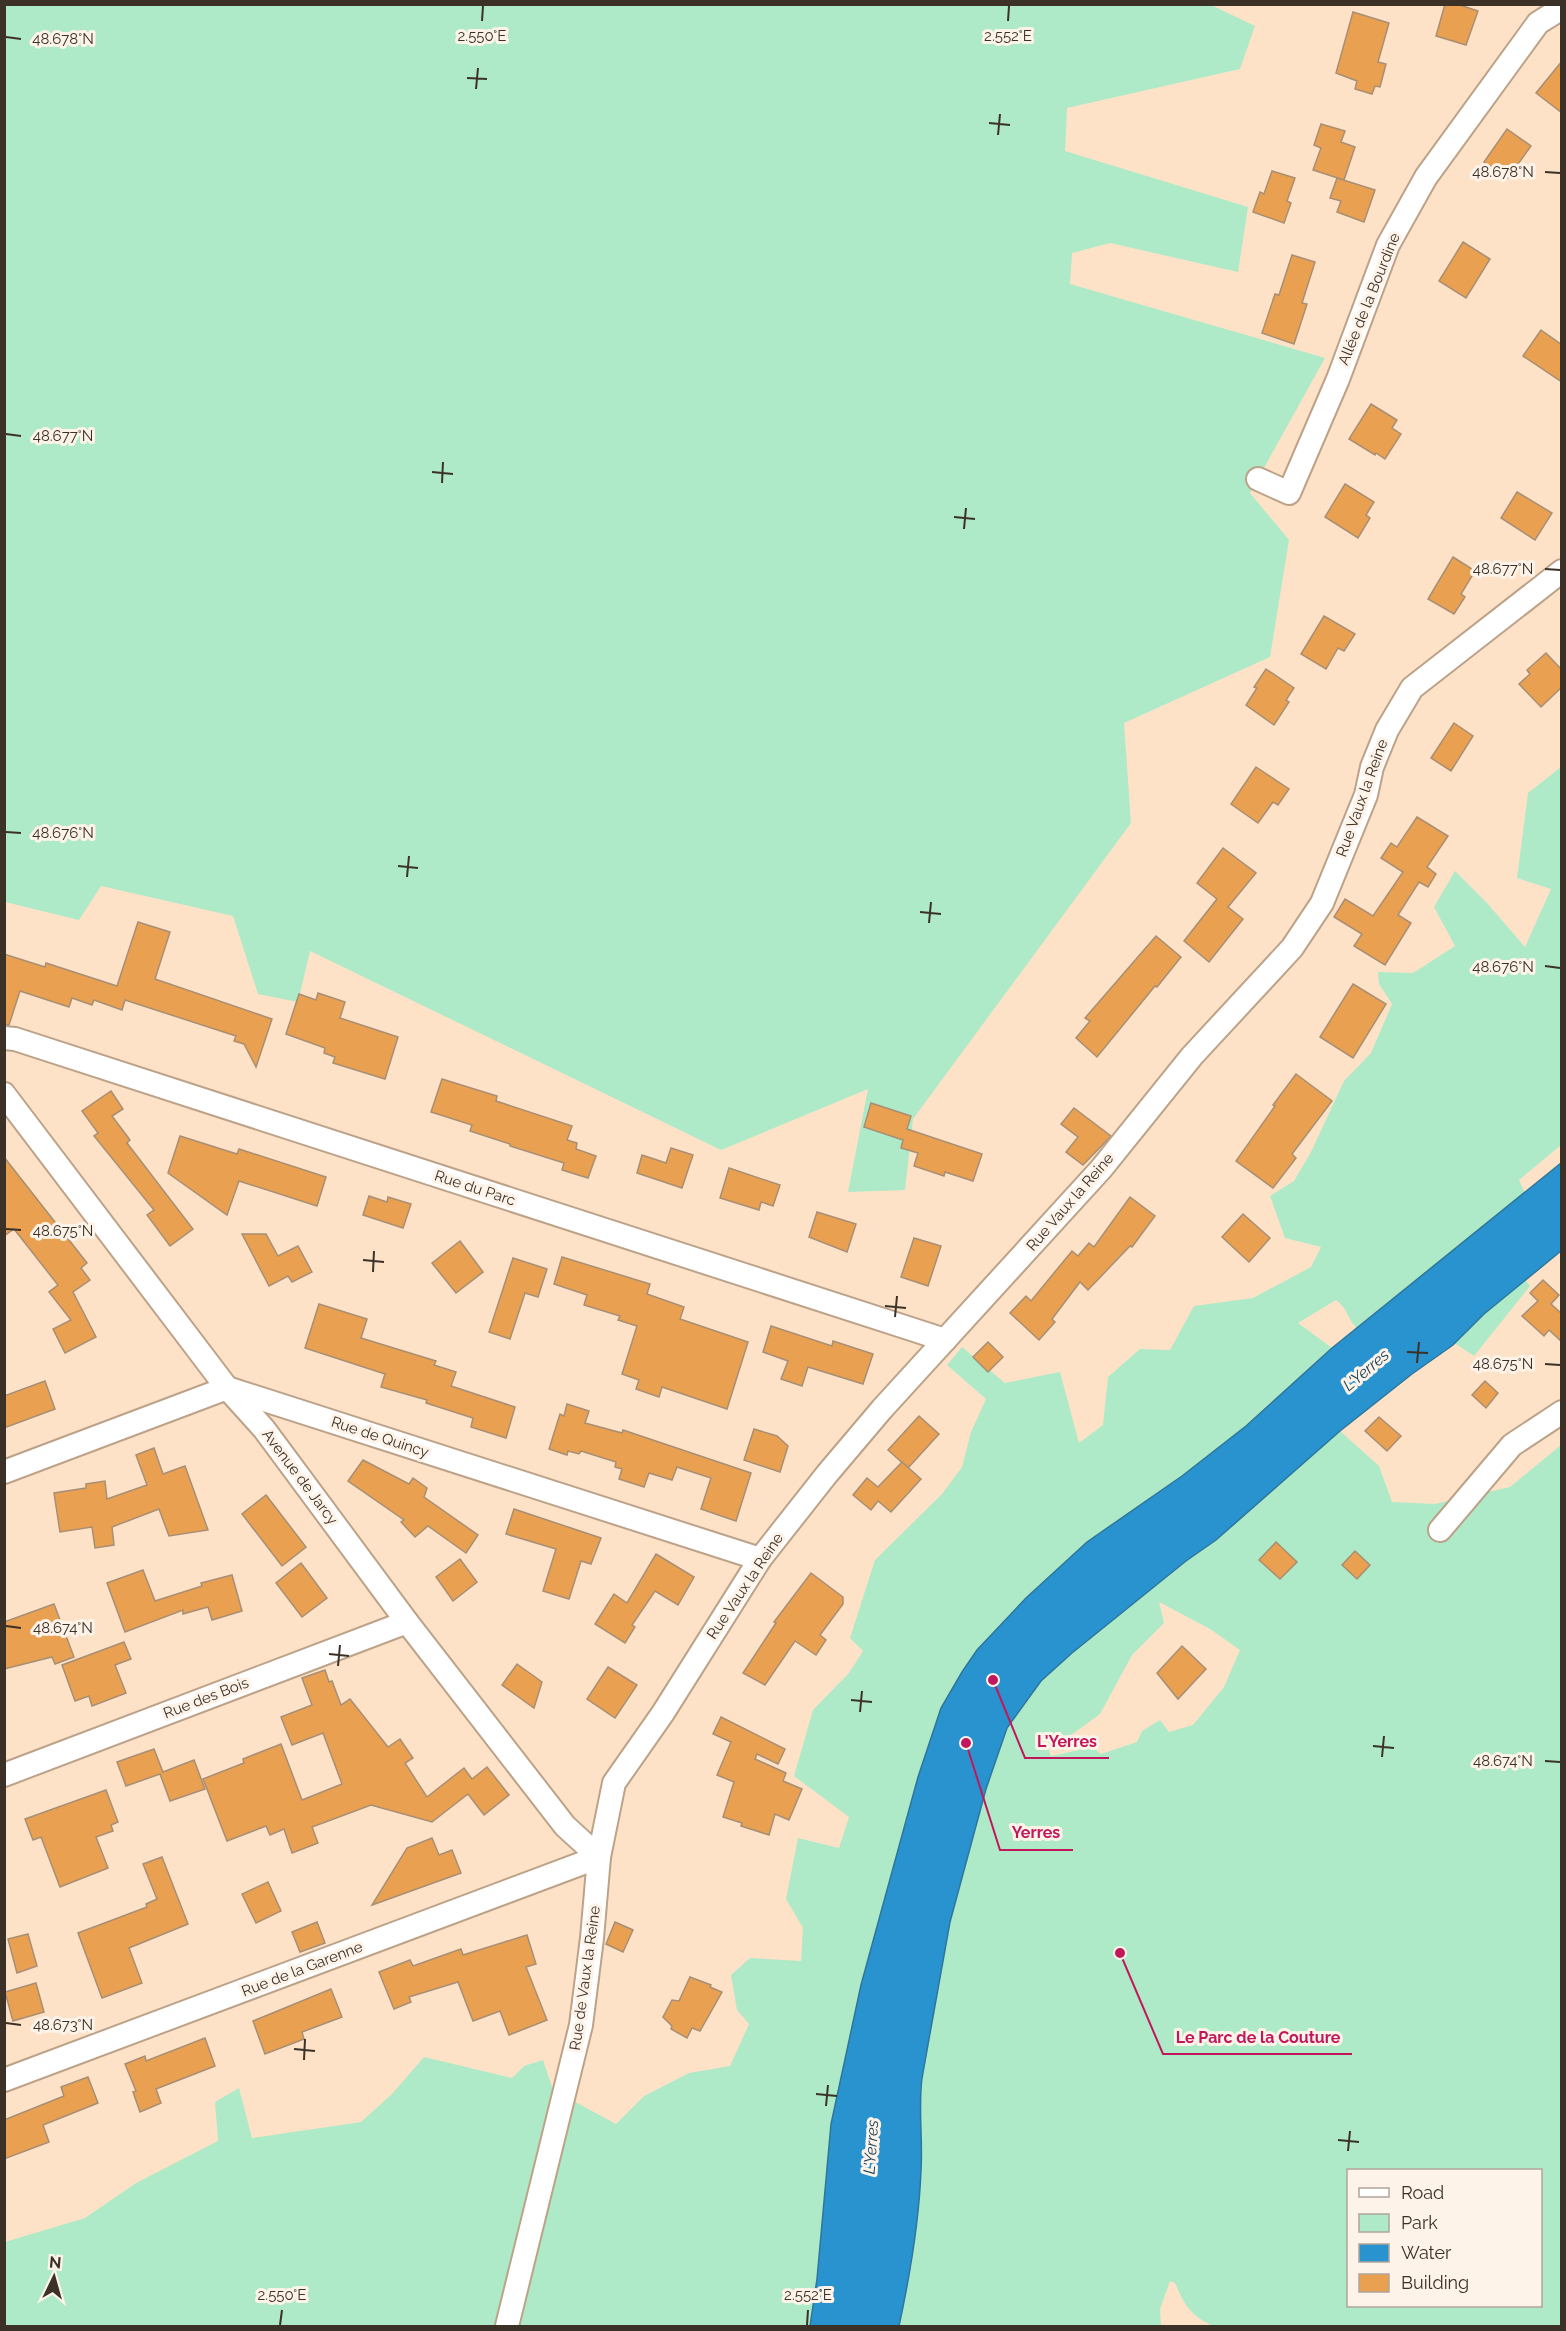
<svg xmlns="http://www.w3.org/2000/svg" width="1566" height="2331" viewBox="0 0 1566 2331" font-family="Raleway,sans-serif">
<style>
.green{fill:#aeeac7;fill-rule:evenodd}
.water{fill:#2993cf;stroke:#2e769c;stroke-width:1.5}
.building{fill:#e9a151;stroke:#a78e74;stroke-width:1.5}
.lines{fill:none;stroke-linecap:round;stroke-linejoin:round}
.street-casing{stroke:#bca288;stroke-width:26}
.street{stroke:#fff;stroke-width:22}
.ticks{fill:none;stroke:#3b3126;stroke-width:2}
.labels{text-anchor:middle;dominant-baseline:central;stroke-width:6;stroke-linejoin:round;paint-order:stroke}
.street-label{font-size:15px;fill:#3b3126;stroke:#fef3e8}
.water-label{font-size:16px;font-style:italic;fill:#123c55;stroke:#fef3e8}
.ticks-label{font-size:15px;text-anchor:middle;fill:#3b3126;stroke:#fef3e8;stroke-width:6;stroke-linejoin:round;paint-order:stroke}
.leader{fill:none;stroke:#c2185b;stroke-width:2}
.callout-dot{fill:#c2185b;stroke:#fef3e8;stroke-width:2}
.callout-label{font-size:16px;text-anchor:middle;font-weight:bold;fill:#c2185b;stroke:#fef3e8;stroke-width:6;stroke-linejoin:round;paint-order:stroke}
</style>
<rect width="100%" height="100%" fill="#fee2c7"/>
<g class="green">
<path d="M1209,4L1255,26L1240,69L1067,108L1065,151L1248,207L1238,272L1110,243L1072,253L1070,284L1325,358L1250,493L1289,540L1270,657L1124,723L1131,823L913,1119L905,1190L848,1192L868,1089L721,1150L310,951L298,1002L258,994L233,916L101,886L79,920L5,902V5Z"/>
<path d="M1561,767V1145L1519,1180L1525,1193L1489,1221L1500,1276L1526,1281L1530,1286L1474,1356L1429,1326L1381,1309L1357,1328C1347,1319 1349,1310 1336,1300L1298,1323L1332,1348L1246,1426L1182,1476L1087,1542L1027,1598L1004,1622L850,2035L831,2124L817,2279L810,2326H5V2242L85,2218L136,2183L218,2141L215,2102L239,2088L252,2138L361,2122L392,2094L424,2057L512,2078L524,2066L543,2060L553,2090L616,2124L644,2096L689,2073L730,2066L749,2024L737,2010L731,1975L750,1958L801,1961L803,1928L786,1899L798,1838L839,1848L849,1817L794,1776L813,1710L849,1673L863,1651L850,1638L875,1560L942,1494L962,1467L971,1432L986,1399L947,1365L962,1347L1005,1383L1060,1372L1079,1443L1103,1425L1108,1377L1140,1349L1170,1350L1194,1306L1253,1298L1311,1267L1321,1247L1285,1238L1270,1196L1294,1181L1311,1152L1344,1081L1371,1053L1392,1004L1379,984L1378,972L1413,973L1455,946L1434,907L1455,871L1487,903L1525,947L1551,889L1517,878L1528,793Z"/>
<path d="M1340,1431L1379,1466L1392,1502L1435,1504L1510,1487L1561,1445V2326L1458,2325L1213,2326C1190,2315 1185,2306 1175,2283L1170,2281L1160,2309L1161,2326H899L912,2262L922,2078L950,1922L986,1789L1007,1728L1041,1681L1072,1653L1186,1561L1216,1540ZM1159,1602L1210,1629L1240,1650L1224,1687L1193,1725L1169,1732L1160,1720L1142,1731L1137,1742L1101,1754L1093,1747L1051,1756L1047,1745L1074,1733L1100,1714L1132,1655L1164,1623ZM1348,2170H1540V2306H1348Z"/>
</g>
<path class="water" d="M1561,1163V1251L1484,1314L1453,1345L1412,1374L1340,1431L1216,1540L1186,1561L1072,1653L1041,1681L1007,1728L986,1789L950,1922L922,2078C918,2109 923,2140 921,2170C919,2223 910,2275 899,2326H810L817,2279L831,2124L861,1985L918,1777L941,1708L962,1672L977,1650L1026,1598L1087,1542L1182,1476L1246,1426L1332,1348Z"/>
<g class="building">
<path d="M1445,4H1457L1478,11L1466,45L1436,36Z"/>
<path d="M1353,12L1389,23L1378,62L1386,64L1380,87L1375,86L1372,94L1355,89L1357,81L1336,73Z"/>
<path d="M1562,61V113L1536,93Z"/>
<path d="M1321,124L1345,131L1341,142L1355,147L1344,180L1313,170L1321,148L1314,145Z"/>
<path d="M1507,129L1531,146L1508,178L1484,162Z"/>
<path d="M1272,171L1295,178L1287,201L1291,203L1284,223L1253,212L1260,192L1264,194Z"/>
<path d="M1337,178L1375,190L1364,222L1337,212L1341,201L1330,198Z"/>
<path d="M1463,242L1490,259L1466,298L1439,281Z"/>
<path d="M1292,255L1315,262L1302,303L1307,304L1294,344L1262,333L1275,294L1279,295Z"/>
<path d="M1541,330L1562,345V382L1523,356Z"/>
<path d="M1371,404L1397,420L1392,428L1401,434L1385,459L1376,453L1375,455L1349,439Z"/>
<path d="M1345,484L1374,502L1366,515L1370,518L1358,538L1325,517Z"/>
<path d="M1517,492L1552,513L1535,540L1501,518Z"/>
<path d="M1453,557L1475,571L1461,594L1465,597L1454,614L1428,599Z"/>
<path d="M1324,616L1355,634L1344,651L1338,648L1326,669L1301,654Z"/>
<path d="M1546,653L1562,670V687L1541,707L1519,684L1530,674L1527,670Z"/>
<path d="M1266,669L1294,688L1286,700L1289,702L1274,725L1246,705L1257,688L1254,687Z"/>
<path d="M1454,723L1473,736L1451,771L1431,758Z"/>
<path d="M1256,767L1289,789L1278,805L1273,802L1258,823L1231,804Z"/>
<path d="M1417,817L1448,836L1427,867L1436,874L1428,887L1419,882L1398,915L1411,923L1385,965L1354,946L1362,934L1334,917L1345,899L1373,916L1403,872L1381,858L1391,843L1397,847Z"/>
<path d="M1223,848L1256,873L1228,907L1243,919L1209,962L1184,941L1217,899L1197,883Z"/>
<path d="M138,922L170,932L155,979L272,1019L256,1067L244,1044L234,1041L236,1036L125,1000L122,1010L94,1000L92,1005L72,998L69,1007L20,991L9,1025L4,1024V954L45,967L46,963L117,986Z"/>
<path d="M1156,936L1181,957L1157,987L1155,986L1097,1057L1076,1038L1090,1021L1085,1018Z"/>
<path d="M1353,984L1386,1004L1353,1058L1320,1037Z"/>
<path d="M318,993L345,1002L340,1018L398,1037L385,1079L333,1063L335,1057L324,1053L325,1048L286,1034L299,994L316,1000Z"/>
<path d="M1296,1074L1332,1101L1292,1154L1296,1158L1273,1188L1236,1161L1275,1106L1273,1105Z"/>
<path d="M442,1079L497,1096L496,1101L572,1126L567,1140L577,1143L576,1149L596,1156L588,1178L562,1170L564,1163L510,1146V1144L470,1131L472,1125L431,1112Z"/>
<path d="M111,1091L123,1109L112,1116L130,1140L127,1143L193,1229L170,1246L147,1215L154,1210L94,1136L98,1133L82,1111Z"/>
<path d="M871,1103L911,1116L907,1129L982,1154L973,1181L945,1172L944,1176L914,1166L918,1153L901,1148L903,1140L864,1127Z"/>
<path d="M1074,1108L1111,1136L1083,1165L1066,1152L1078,1137L1061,1124Z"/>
<path d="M180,1136L237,1154L239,1149L326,1177L317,1206L239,1181L227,1215L168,1173Z"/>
<path d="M671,1148L693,1155L682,1188L637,1173L642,1155L666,1163Z"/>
<path d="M4,1157L87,1263L81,1268L90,1280L73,1292L96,1337L65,1353L53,1329L71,1320L49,1292L58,1285L14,1229L4,1236Z"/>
<path d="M729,1168L780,1185L773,1206L761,1202L759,1210L720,1198Z"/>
<path d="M369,1196L387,1202L388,1197L411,1204L403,1228L363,1215Z"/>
<path d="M1130,1197L1155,1216L1132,1247L1130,1246L1088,1290L1080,1282L1052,1319L1055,1322L1039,1340L1010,1313L1026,1296L1031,1301L1072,1251L1078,1256L1089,1243L1094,1247Z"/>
<path d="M817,1212L856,1224L847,1252L809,1237Z"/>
<path d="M1243,1214L1270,1238L1249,1262L1222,1237Z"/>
<path d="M242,1234H266L278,1256L298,1246L312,1272L292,1282L288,1276L269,1286Z"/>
<path d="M914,1238L941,1246L928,1286L901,1277Z"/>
<path d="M460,1241L483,1272L456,1293L432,1263Z"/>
<path d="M562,1257L650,1284L647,1294L684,1307L680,1319L748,1342L727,1409L662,1387L659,1397L636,1389L639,1380L622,1374L637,1326L618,1320L620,1316L584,1305L587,1295L554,1284Z"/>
<path d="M513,1258L547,1269L538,1297L525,1293L510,1339L489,1332Z"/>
<path d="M1543,1280L1559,1295L1551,1304L1562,1314V1342L1549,1330L1544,1336L1522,1316L1538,1301L1530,1293Z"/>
<path d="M319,1304L367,1319L361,1338L436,1361L434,1365L456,1372L451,1386L515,1407L506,1438L471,1427L473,1418L426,1403L427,1400L381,1387L385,1374L305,1348Z"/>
<path d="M771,1326L832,1346L833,1341L873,1354L863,1384L808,1367L802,1386L781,1379L788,1361L763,1352Z"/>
<path d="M988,1342L1003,1357L988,1372L973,1357Z"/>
<path d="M45,1381L55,1409L4,1428V1396Z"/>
<path d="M1485,1381L1498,1393L1486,1408L1472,1395Z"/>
<path d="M567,1404L589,1411L585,1423L622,1433L623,1430L751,1473L736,1521L701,1509L711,1478L677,1467L672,1480L649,1473L644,1487L619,1479L622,1469L615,1467L616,1462L581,1451L579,1454L568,1451L567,1455L549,1449L560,1414L564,1416Z"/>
<path d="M919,1416L939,1434L908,1468L888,1450Z"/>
<path d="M1379,1417L1401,1436L1387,1451L1365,1431Z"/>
<path d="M754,1429L777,1436L788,1446L780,1472L744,1460Z"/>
<path d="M154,1448L163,1474L185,1466L208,1530L169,1536L159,1509L112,1527L114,1545L95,1548L92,1527L60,1532L54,1493L86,1488V1484L105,1481L107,1499L147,1485L136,1455Z"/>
<path d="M363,1460L409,1484L413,1478L427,1488L424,1497L478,1535L466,1553L428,1526L415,1537L401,1522L404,1520L348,1481Z"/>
<path d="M902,1462L921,1479L891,1512L878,1501L871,1510L853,1495L867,1478L878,1487Z"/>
<path d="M266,1495L306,1547L282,1566L242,1514Z"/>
<path d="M514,1509L601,1538L591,1564L581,1561L569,1599L543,1591L556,1549L506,1534Z"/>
<path d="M1276,1542L1297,1562L1280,1579L1259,1560Z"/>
<path d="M1355,1551L1370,1565L1357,1579L1342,1565Z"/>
<path d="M656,1554L694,1577L678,1605L655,1591L632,1625L635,1627L625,1643L595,1624L614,1594L627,1603Z"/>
<path d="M460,1559L477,1582L453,1601L436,1577Z"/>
<path d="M301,1563L327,1598L302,1617L276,1583Z"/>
<path d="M143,1570L155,1601L202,1586L201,1583L232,1575L242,1611L212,1620L208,1607L183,1614V1610L125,1632L107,1583Z"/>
<path d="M811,1573L843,1597V1604L820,1635L826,1640L816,1655L795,1641L765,1685L743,1673L776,1623L774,1622Z"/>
<path d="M54,1604L74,1657L55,1664L52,1657L4,1669V1622Z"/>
<path d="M124,1642L131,1659L115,1665L126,1693L92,1706L89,1696L75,1701L62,1665Z"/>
<path d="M1182,1646L1206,1669L1178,1699L1157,1673Z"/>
<path d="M517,1664L542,1682L534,1708L502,1685Z"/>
<path d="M608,1667L637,1685L615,1718L587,1699Z"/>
<path d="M325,1670L329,1682L332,1681L341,1705L350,1699L388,1747L400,1739L413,1758L405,1763L427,1797L464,1768L472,1779L487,1767L509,1795L484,1815L468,1794L432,1822L371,1805L312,1827L318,1843L292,1853L284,1829L270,1835L266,1826L227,1841L203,1779L244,1763L243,1759L281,1744L302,1800L342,1784L323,1733L292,1745L281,1717L312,1705L302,1678Z"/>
<path d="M721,1717L785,1749L778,1764L757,1754L755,1759L786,1773L783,1781L802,1789L789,1820L775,1814L769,1835L741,1826L742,1823L723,1817L734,1782L717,1775L731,1742L713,1734Z"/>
<path d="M154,1749L163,1772L194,1760L205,1789L170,1801L160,1774L126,1786L117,1762Z"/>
<path d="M106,1790L118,1822L111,1825L113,1831L96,1837L108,1868L60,1887L41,1837L33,1840L25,1819Z"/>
<path d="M432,1838L439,1855L452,1850L461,1873L372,1905L407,1848Z"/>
<path d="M162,1857L188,1924L129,1948L142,1983L102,1998L78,1933L147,1907L146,1904L157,1899L143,1864Z"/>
<path d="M268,1882L281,1911L256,1923L242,1894Z"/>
<path d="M317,1922L325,1943L300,1952L292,1932Z"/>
<path d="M615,1922L633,1930L623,1952L606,1944Z"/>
<path d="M28,1934L37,1966L17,1973L8,1939Z"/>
<path d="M527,1935L536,1964L526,1967L547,2020L509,2035L500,2011L473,2021L458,1982L409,1997L411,2002L394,2009L379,1972L410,1960L413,1966L461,1949L463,1955Z"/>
<path d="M690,1977L711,1985L710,1987L722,1992L700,2031L692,2028L687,2038L671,2029L672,2026L663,2017L672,2000L679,2001Z"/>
<path d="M36,1983L44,2012L13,2021L5,1992Z"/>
<path d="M331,1989L342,2017L302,2032L304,2039L265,2054L253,2021Z"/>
<path d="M205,2038L215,2066L156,2089L161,2103L140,2112L133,2092L136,2091L125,2064L145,2056L146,2061Z"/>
<path d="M88,2077L98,2103L43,2125L49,2142L4,2159V2120L64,2096L61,2087Z"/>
</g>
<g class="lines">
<g class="street-casing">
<g id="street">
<path d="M1258,479L1289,493L1338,379L1388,245L1426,177L1538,23L1562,8"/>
<path d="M4,1038L15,1039L945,1340"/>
<path d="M4,1094L227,1388L264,1429L407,1622L565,1826L599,1857"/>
<path d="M4,1472L227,1388L760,1559"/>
<path d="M1440,1530L1512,1445L1562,1412"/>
<path d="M4,1775L407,1622"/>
<path d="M4,2080L599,1857"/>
<path d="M507,2326L581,2025L592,1938L599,1857L614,1783L663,1713L760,1559L827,1474L882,1409L1101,1169L1192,1056L1292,948L1322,903L1366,795L1372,767L1387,730L1412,688L1562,571"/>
</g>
</g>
<use href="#street" class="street"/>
</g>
<path class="ticks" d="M482,21L483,6M1008,21L1009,6M6,37L21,39M467,78L487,79M476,89L478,68M989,123L1010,125M998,135L1000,114M1545,172L1560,173M6,434L21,436M432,472L453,474M442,483L443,462M954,517L975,519M964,529L966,508M1545,569L1560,570M6,832L21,833M398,866L418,868M407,877L409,856M920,912L941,914M929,923L931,902M1545,966L1560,968M6,1229L21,1230M363,1260L384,1262M373,1272L374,1251M885,1306L906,1308M895,1317L897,1296M1407,1352L1428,1353M1417,1363L1419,1342M1545,1364L1560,1365M6,1626L21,1628M329,1654L349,1656M338,1666L340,1645M851,1700L872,1702M860,1712L862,1691M1373,1746L1394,1748M1382,1757L1384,1736M1545,1761L1560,1762M6,2023L21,2025M294,2049L315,2051M304,2060L305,2039M816,2094L837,2096M826,2106L828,2085M1338,2140L1359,2142M1348,2151L1350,2131M280,2325L282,2310M807,2325L808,2310"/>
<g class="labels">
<g class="street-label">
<text transform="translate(1369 299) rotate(-68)">Allée de la Bourdine</text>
<text transform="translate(1362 798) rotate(-70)">Rue Vaux la Reine</text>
<text transform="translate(475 1188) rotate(18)">Rue du Parc</text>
<text transform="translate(1070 1202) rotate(-49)">Rue Vaux la Reine</text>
<text transform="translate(380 1437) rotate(18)">Rue de Quincy</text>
<text transform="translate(300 1477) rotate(53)">Avenue de Jarcy</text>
<text transform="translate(745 1586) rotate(-56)">Rue Vaux la Reine</text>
<text transform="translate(206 1698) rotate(-21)">Rue des Bois</text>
<text transform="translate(302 1969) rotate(-21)">Rue de la Garenne</text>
<text transform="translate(585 1978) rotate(-82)">Rue de Vaux la Reine</text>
</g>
<g class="water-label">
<text transform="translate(1366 1370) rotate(-40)">L'Yerres</text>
<text transform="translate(871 2147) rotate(-86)">L'Yerres</text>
</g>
</g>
<g class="ticks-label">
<text x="482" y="41">2.550°E</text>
<text x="1008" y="41">2.552°E</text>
<text x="63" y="44">48.678°N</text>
<text x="1503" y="177">48.678°N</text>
<text x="63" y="441">48.677°N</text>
<text x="1503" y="574">48.677°N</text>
<text x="63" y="838">48.676°N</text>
<text x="1503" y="972">48.676°N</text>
<text x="63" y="1236">48.675°N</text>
<text x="1503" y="1369">48.675°N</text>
<text x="63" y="1633">48.674°N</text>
<text x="1503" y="1766">48.674°N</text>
<text x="63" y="2030">48.673°N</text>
<text x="282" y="2300">2.550°E</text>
<text x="808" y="2300">2.552°E</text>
</g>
<path class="leader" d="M993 1680L1025 1758H1109M966 1743L1000 1850H1073M1120 1953L1163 2054H1352"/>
<g class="callout-dot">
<circle cx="993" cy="1680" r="6"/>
<circle cx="966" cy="1743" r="6"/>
<circle cx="1120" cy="1953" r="6"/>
</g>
<g class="callout-label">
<text x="1067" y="1747">L'Yerres</text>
<text x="1036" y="1838">Yerres</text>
<text x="1258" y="2043">Le Parc de la Couture</text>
</g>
<rect width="1566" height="2331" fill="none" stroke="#3b3126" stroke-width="12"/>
<rect x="1347" y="2169" width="195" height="138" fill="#fef3e8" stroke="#b0a59a" stroke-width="1.5"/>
<rect x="1359" y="2188" width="30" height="9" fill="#ffffff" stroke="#b0a59a" stroke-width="1.5"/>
<text x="1401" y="2199" font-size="18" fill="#3b3126">Road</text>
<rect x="1359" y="2214" width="30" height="18" fill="#aeeac7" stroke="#b0a59a" stroke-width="1.5"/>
<text x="1401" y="2229" font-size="18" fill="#3b3126">Park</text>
<rect x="1359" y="2244" width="30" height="18" fill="#2993cf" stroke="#b0a59a" stroke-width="1.5"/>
<text x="1401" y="2259" font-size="18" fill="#3b3126">Water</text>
<rect x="1359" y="2274" width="30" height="18" fill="#e9a151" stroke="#b0a59a" stroke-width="1.5"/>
<text x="1401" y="2289" font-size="18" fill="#3b3126">Building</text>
<g transform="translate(54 2277) rotate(5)" stroke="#fef3e8" stroke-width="4.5" paint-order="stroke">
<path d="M0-4.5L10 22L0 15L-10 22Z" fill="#3b3126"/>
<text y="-9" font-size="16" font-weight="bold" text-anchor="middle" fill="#3b3126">N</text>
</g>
</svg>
